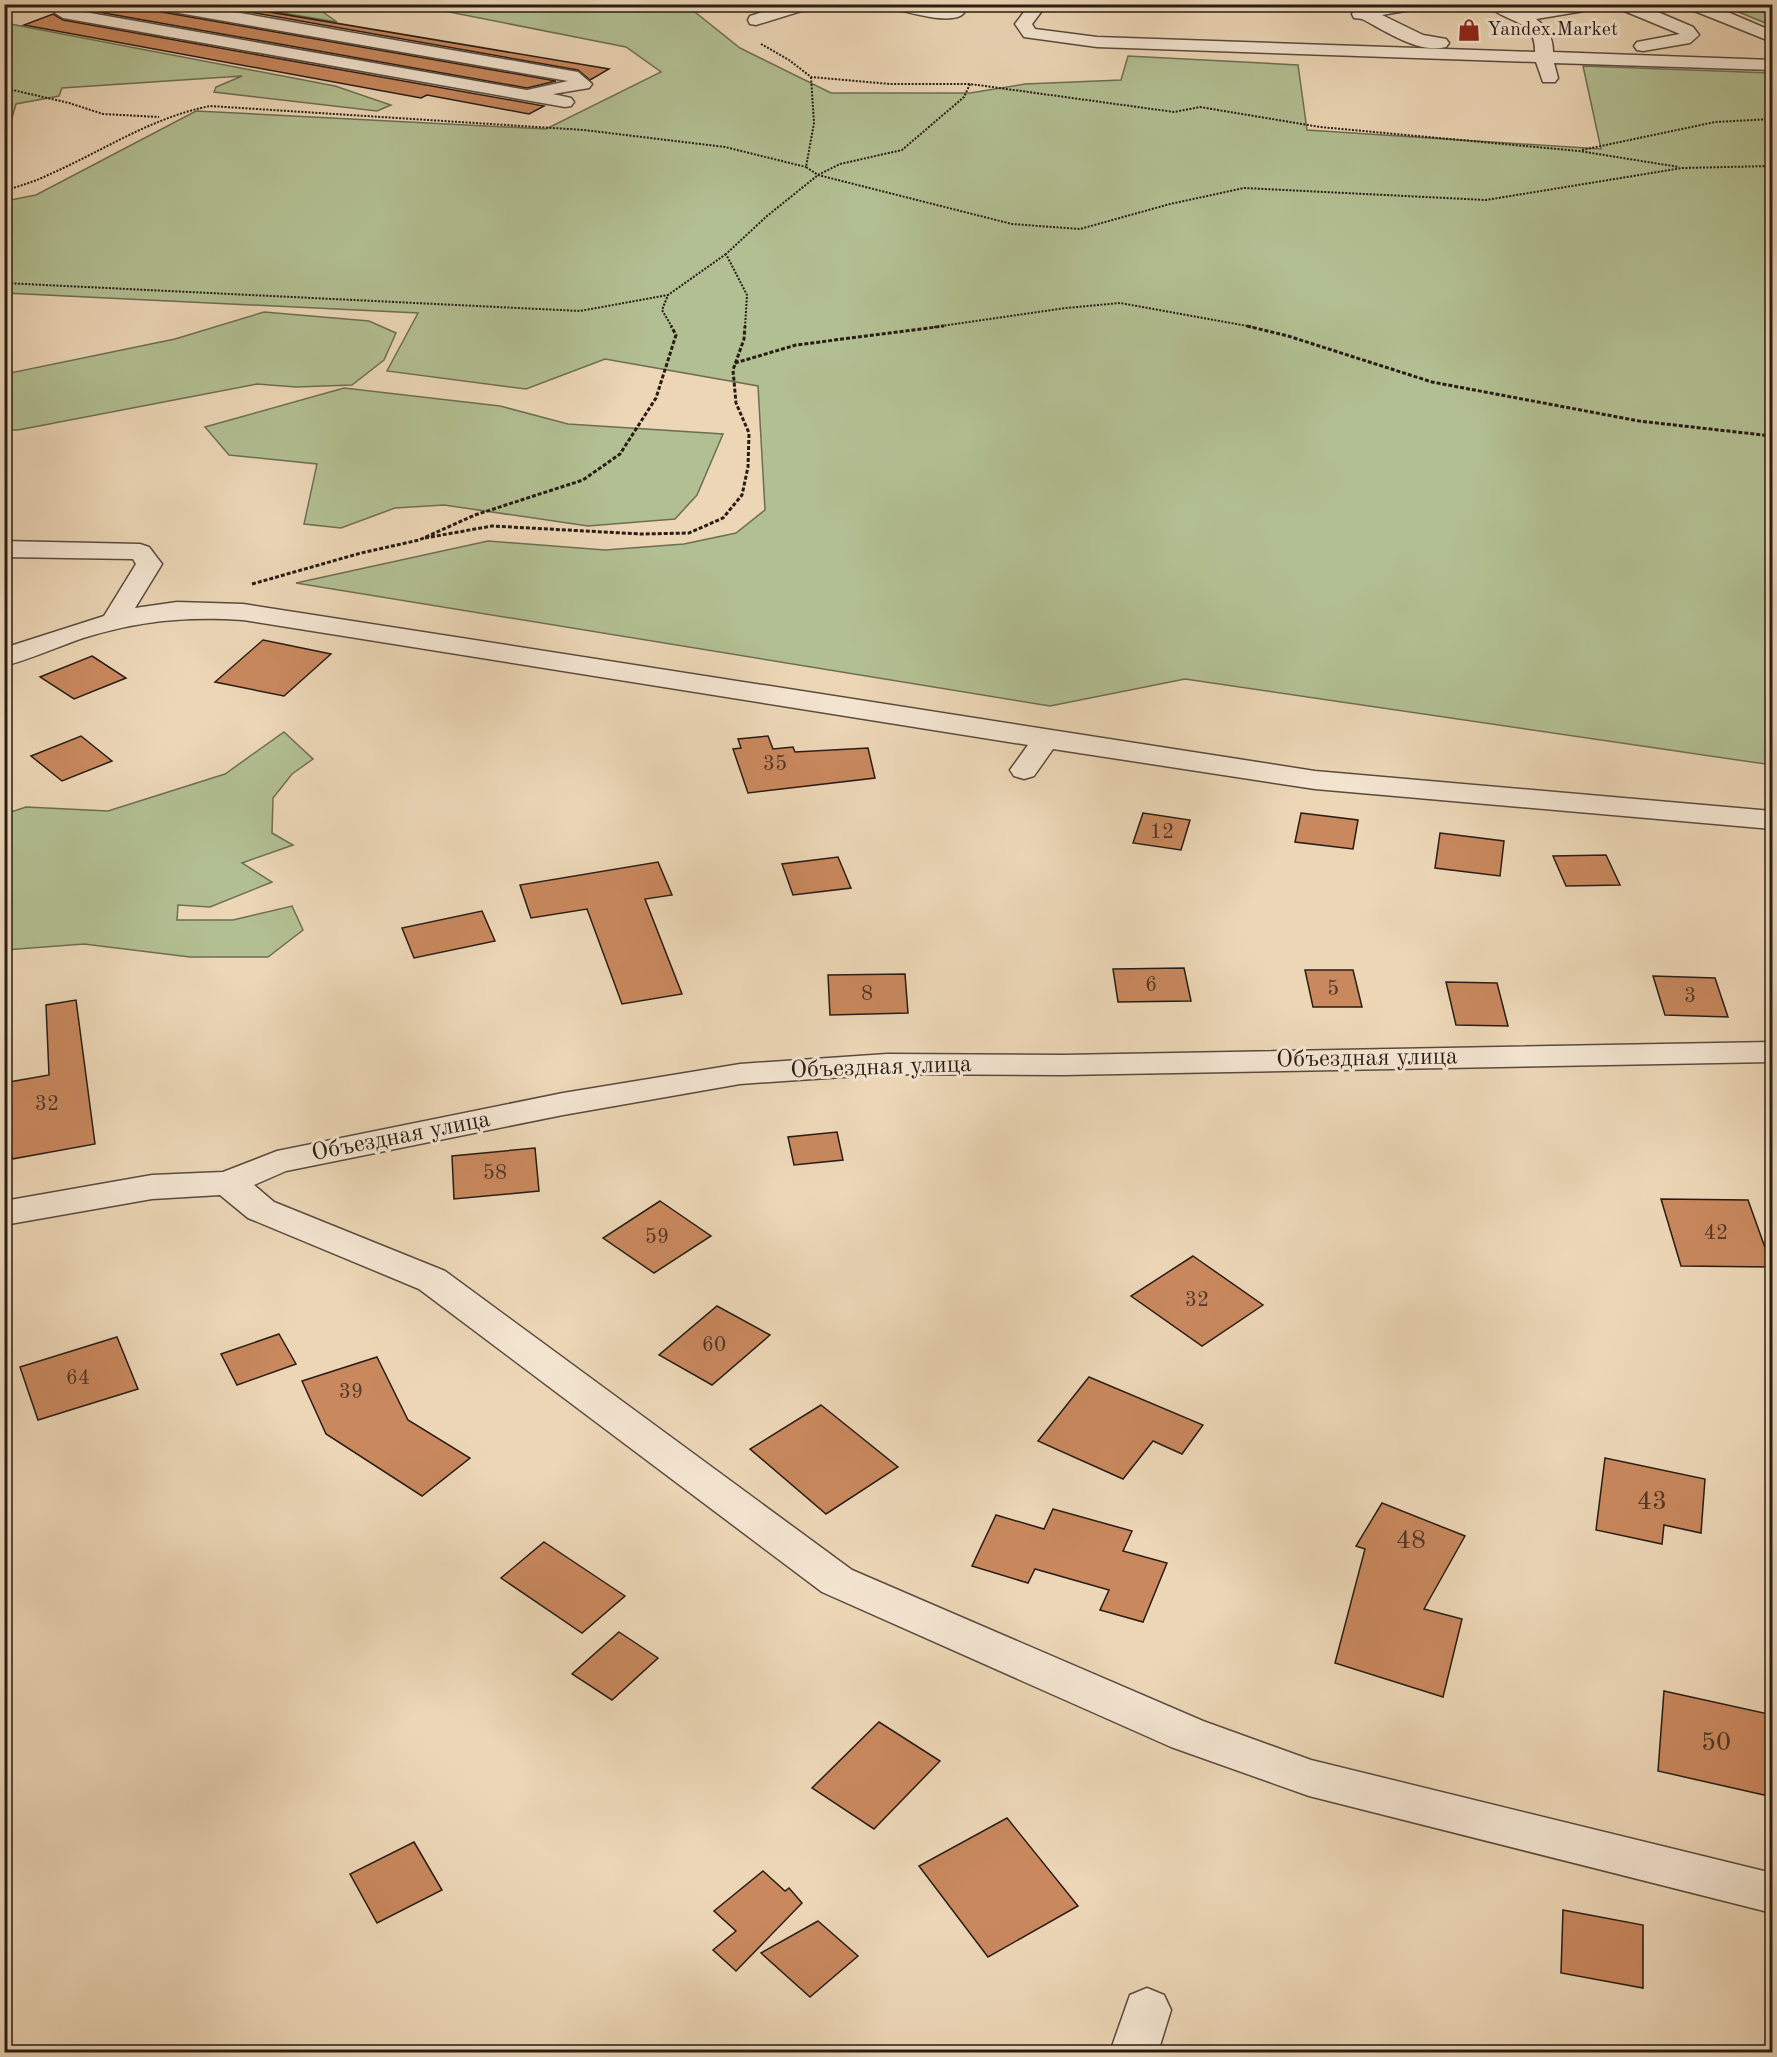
<svg xmlns="http://www.w3.org/2000/svg" width="1777" height="2057" viewBox="0 0 1777 2057" font-family="'Old Standard TT',serif">
<style>
.green{fill:#b2bf92;stroke:#6e6e54;stroke-width:1.5}
.building{fill:#c9885e;stroke:#291d16;stroke-width:1.5}
.lines{fill:none;stroke-linecap:round;stroke-linejoin:round}
.minor-casing{stroke:#5a4b3e;stroke-width:3}
.path-far1{stroke:#291d16;stroke-width:2;stroke-dasharray:2 1.5;stroke-linecap:butt}
.path{stroke:#291d16;stroke-width:3;stroke-dasharray:4 2;stroke-linecap:butt}
.minor{fill:#f3e4d0;fill-rule:evenodd}
.labels{text-anchor:middle;dominant-baseline:central;stroke-width:6;stroke-linejoin:round;paint-order:stroke}
.far-poi-label{font-size:20px;fill:#291d16;stroke:#f3e4d0;text-anchor:start}
.number-label{font-size:21px;fill:#513828}
.street-label{font-size:24px;fill:#291d16;stroke:#f3e4d0}
.near-number-label{font-size:26px;fill:#513828}
</style>
<rect width="100%" height="100%" fill="#ecd6b6"/>
<filter id="stains"><feTurbulence type="fractalNoise" baseFrequency=".00333" numOctaves="4"/><feColorMatrix values="0 0 0 0 .2 0 0 0 0 .09 0 0 0 0 .02 0 0 0 .5 -.17"/></filter>
<radialGradient id="worn" r=".72"><stop offset=".6" stop-color="#630" stop-opacity="0"/><stop offset="1" stop-color="#630" stop-opacity=".3"/></radialGradient>
<g class="green">
<path d="M234,5H313L337,22Z"/>
<path d="M414,5H713L695,12L740,48L831,93H970L1025,84L1121,80L1128,56L1298,65L1307,130L1601,149L1583,66L1772,73V765L1185,679L1050,706L296,583L488,541L605,550L684,544L736,533L765,510L758,386L605,359L526,389L387,371L418,313L5,293V201L36,195L196,111L546,129L661,72L626,47Z"/>
<path d="M1722,5H1772V26L1770,25Z"/>
<path d="M5,23L335,86L391,105L377,111L214,92L216,87L242,76L62,88L59,96L16,104L5,142Z"/>
<path d="M264,312L369,321L396,333L384,360L352,385L296,387L257,384L18,430H5V374L175,339Z"/>
<path d="M344,388L500,406L568,424L723,434L697,495L675,519L588,526L444,505L395,508L341,528L304,524L317,464L229,455L205,427Z"/>
<path d="M284,732L313,759L292,774L273,798L272,833L293,845L242,863L272,882L210,907L178,905L177,920H233L292,906L303,930L268,957H190L84,944L5,950V814L26,807L108,811L225,774Z"/>
</g>
<g class="building">
<path d="M76,4H146L156,11L556,81L527,88L76,8Z"/>
<path d="M204,4H222L609,69L590,80L578,70Z"/>
<path d="M53,14L63,20L544,106L529,114L427,95L421,98L24,25Z"/>
<path d="M263,640L331,654L284,696L215,682Z"/>
<path d="M92,656L126,678L74,699L40,677Z"/>
<path d="M81,736L112,761L62,781L31,756Z"/>
<path d="M768,736L773,749L793,747L795,752L868,748L875,778L748,793L733,749L741,748L738,739Z"/>
<path d="M1143,813L1190,820L1181,850L1133,843Z"/>
<path d="M1301,813L1358,820L1353,849L1295,842Z"/>
<path d="M1440,833L1504,841L1500,876L1435,868Z"/>
<path d="M1606,855L1620,885L1566,886L1553,856Z"/>
<path d="M838,857L851,888L793,895L782,864Z"/>
<path d="M658,862L672,895L645,899L682,994L622,1004L587,909L531,918L520,885Z"/>
<path d="M482,911L495,941L414,958L402,928Z"/>
<path d="M1184,968L1191,1001L1118,1002L1113,969Z"/>
<path d="M1305,970H1353L1362,1007H1313Z"/>
<path d="M905,974L908,1013L830,1015L828,975Z"/>
<path d="M1653,976L1715,978L1728,1017L1665,1015Z"/>
<path d="M1446,982L1497,983L1508,1026L1456,1025Z"/>
<path d="M76,1000L95,1144L12,1159L8,1114L4,1115V1083L49,1075L46,1005Z"/>
<path d="M837,1132L843,1160L794,1165L788,1137Z"/>
<path d="M535,1148L539,1191L454,1199L452,1156Z"/>
<path d="M1661,1199L1748,1200L1772,1267L1681,1266Z"/>
<path d="M660,1201L711,1236L654,1273L603,1238Z"/>
<path d="M1193,1256L1263,1305L1202,1346L1131,1296Z"/>
<path d="M717,1306L770,1335L712,1385L659,1355Z"/>
<path d="M279,1334L296,1364L237,1385L221,1354Z"/>
<path d="M117,1337L138,1389L38,1420L20,1367Z"/>
<path d="M377,1357L408,1420L470,1458L422,1496L326,1434L302,1381Z"/>
<path d="M1089,1377L1203,1425L1182,1454L1153,1441L1123,1479L1038,1441Z"/>
<path d="M821,1405L898,1467L826,1514L750,1449Z"/>
<path d="M1605,1458L1705,1479L1701,1533L1664,1525L1662,1544L1596,1530Z"/>
<path d="M1382,1503L1465,1536L1424,1609L1462,1619L1443,1697L1335,1663L1365,1549L1356,1546Z"/>
<path d="M1053,1509L1132,1531L1123,1551L1167,1563L1143,1622L1100,1610L1109,1590L1035,1569L1028,1583L972,1566L996,1515L1044,1529Z"/>
<path d="M544,1542L625,1596L582,1633L501,1578Z"/>
<path d="M619,1632L658,1658L612,1700L572,1674Z"/>
<path d="M1664,1691L1773,1715V1797L1658,1771Z"/>
<path d="M879,1722L940,1761L874,1829L812,1788Z"/>
<path d="M1007,1818L1078,1906L988,1957L919,1866Z"/>
<path d="M414,1842L442,1890L377,1923L350,1874Z"/>
<path d="M763,1871L785,1891L789,1888L802,1903L736,1971L713,1950L736,1931L714,1911Z"/>
<path d="M1563,1910L1643,1925V1988L1561,1973Z"/>
<path d="M818,1921L858,1956L810,1997L761,1953Z"/>
</g>
<g class="lines">
<g class="minor-casing">
<g id="minor">
<path d="M57,4H74L73,10L527,90L568,81L156,9L148,4H188L572,71L578,72L592,84L589,88L553,94L571,98L574,102L571,106L565,107L63,18L55,13Z"/>
<path d="M787,4H813L811,8L756,25L750,24L748,20L750,16Z"/>
<path d="M890,4L956,8L964,13C953,26 907,12 892,8Z"/>
<path d="M1030,4H1047L1032,24L1035,29L1097,37L1535,52C1536,17 1504,24 1487,4H1509L1523,12L1564,4H1604L1596,9L1536,19C1548,28 1553,38 1553,52L1772,60V70L1554,63L1558,78L1555,82H1543L1536,62L1097,47L1024,37L1015,24Z"/>
<path d="M1385,4H1424L1422,8L1382,15L1423,35L1446,39L1449,43L1446,47C1418,54 1386,31 1362,19L1354,18L1352,14L1354,10Z"/>
<path d="M1615,4H1639L1693,27L1699,35L1690,43L1684,44L1643,51L1637,50L1634,46L1637,42L1680,34L1617,8Z"/>
<path d="M1685,4H1709L1772,31V42L1687,8Z"/>
<path d="M4,541L140,544L149,547L162,564L135,608L177,602L243,604L1315,771L1772,811V829L1315,789L1053,749L1034,776L1024,779L1014,776L1010,770L1028,745L243,620C185,616 138,621 83,638C57,647 31,659 4,666V648L104,616L136,564L133,559L4,557Z"/>
<path d="M1772,1042V1062L1063,1075L887,1074L740,1084L563,1115L286,1171L254,1185L274,1202L445,1271L852,1570L1203,1721L1311,1760L1772,1873V1913L1309,1796L1171,1747L822,1592L419,1289L248,1218L220,1195L152,1199L4,1225V1201L152,1175L223,1172L277,1151L563,1093L740,1064L887,1054L1063,1055Z"/>
<path d="M1147,1988L1164,1995L1171,2010L1158,2052H1110L1130,1995Z"/>
</g>
</g>
<g class="path-far1">
<path d="M761,44L789,60L811,77L890,84H970L1174,112L1200,107L1320,127L1579,151L1679,167"/>
<path d="M811,77L814,123L806,167L818,175L1012,224L1080,229L1170,204L1244,188L1486,200L1682,168L1772,166"/>
<path d="M4,88L69,103L103,114L159,117"/>
<path d="M1582,150L1715,122L1772,119"/>
<path d="M4,191C19,186 34,182 48,175C103,151 150,118 210,106L584,130L725,147L806,167"/>
<path d="M4,283L580,311L668,295"/>
<path d="M672,327L662,310L668,295L726,254"/>
<path d="M745,327L747,295L726,254L767,216L818,175L840,164L902,150L964,97L970,84"/>
<path d="M934,327L1066,308L1120,303L1253,327"/>
</g>
<g class="path">
<path d="M1247,326L1288,336L1432,382L1639,421L1772,436"/>
<path d="M735,363L796,345L944,326"/>
<path d="M425,538L492,526L641,534L689,533L723,518L742,495L748,467L749,433L736,403L733,370L744,339L745,326"/>
<path d="M252,584L361,553L419,540L475,515L583,480L620,454L656,398L676,335L671,326"/>
</g>
<use href="#minor" class="minor"/>
</g>
<defs>
<g id="shop-bare" transform="scale(1.8)"><path d="M-5-2.5h2.3a2.7 3.5 0 0 1 5.4 0H5L5.5 6h-11ZM-1.5-2.5h3a1.5 2.3 0 0 0-3 0Z" fill="#8f2418" stroke="#f3e4d0" stroke-width="2.5" paint-order="stroke"/></g>
</defs>
<g fill-rule="evenodd">
<use href="#shop-bare" x="1469" y="30"/>
</g>
<g class="labels">
<g class="far-poi-label">
<text x="1487" y="30">Yandex.Market</text>
</g>
<g class="number-label">
<text x="775" y="764">35</text>
<text x="1162" y="832">12</text>
<text x="1151" y="985">6</text>
<text x="1333" y="989">5</text>
<text x="867" y="994">8</text>
<text x="1690" y="996">3</text>
<text x="47" y="1104">32</text>
<text x="495" y="1173">58</text>
<text x="1716" y="1233">42</text>
<text x="657" y="1237">59</text>
<text x="1197" y="1300">32</text>
<text x="714" y="1345">60</text>
<text x="78" y="1378">64</text>
<text x="351" y="1392">39</text>
</g>
<g class="street-label">
<text transform="translate(1367 1059) rotate(-1)">Объездная улица</text>
<text transform="translate(881 1068) rotate(-2)">Объездная улица</text>
<text transform="translate(401 1137) rotate(-11)">Объездная улица</text>
</g>
<g class="near-number-label">
<text x="1652" y="1502">43</text>
<text x="1411" y="1541">48</text>
<text x="1716" y="1743">50</text>
</g>
</g>
<rect width="1777" height="2057" fill="none" stroke="#ecd6b6" stroke-width="24"/>
<rect x="6" y="6" width="1765" height="2045" fill="none" stroke="#291d16" stroke-width="3"/>
<rect x="12" y="12" width="1753" height="2033" fill="none" stroke="#291d16" stroke-width="1.5"/>
<rect width="100%" height="100%" filter="url(#stains)"/>
<rect width="100%" height="100%" fill="url(#worn)"/>
</svg>
